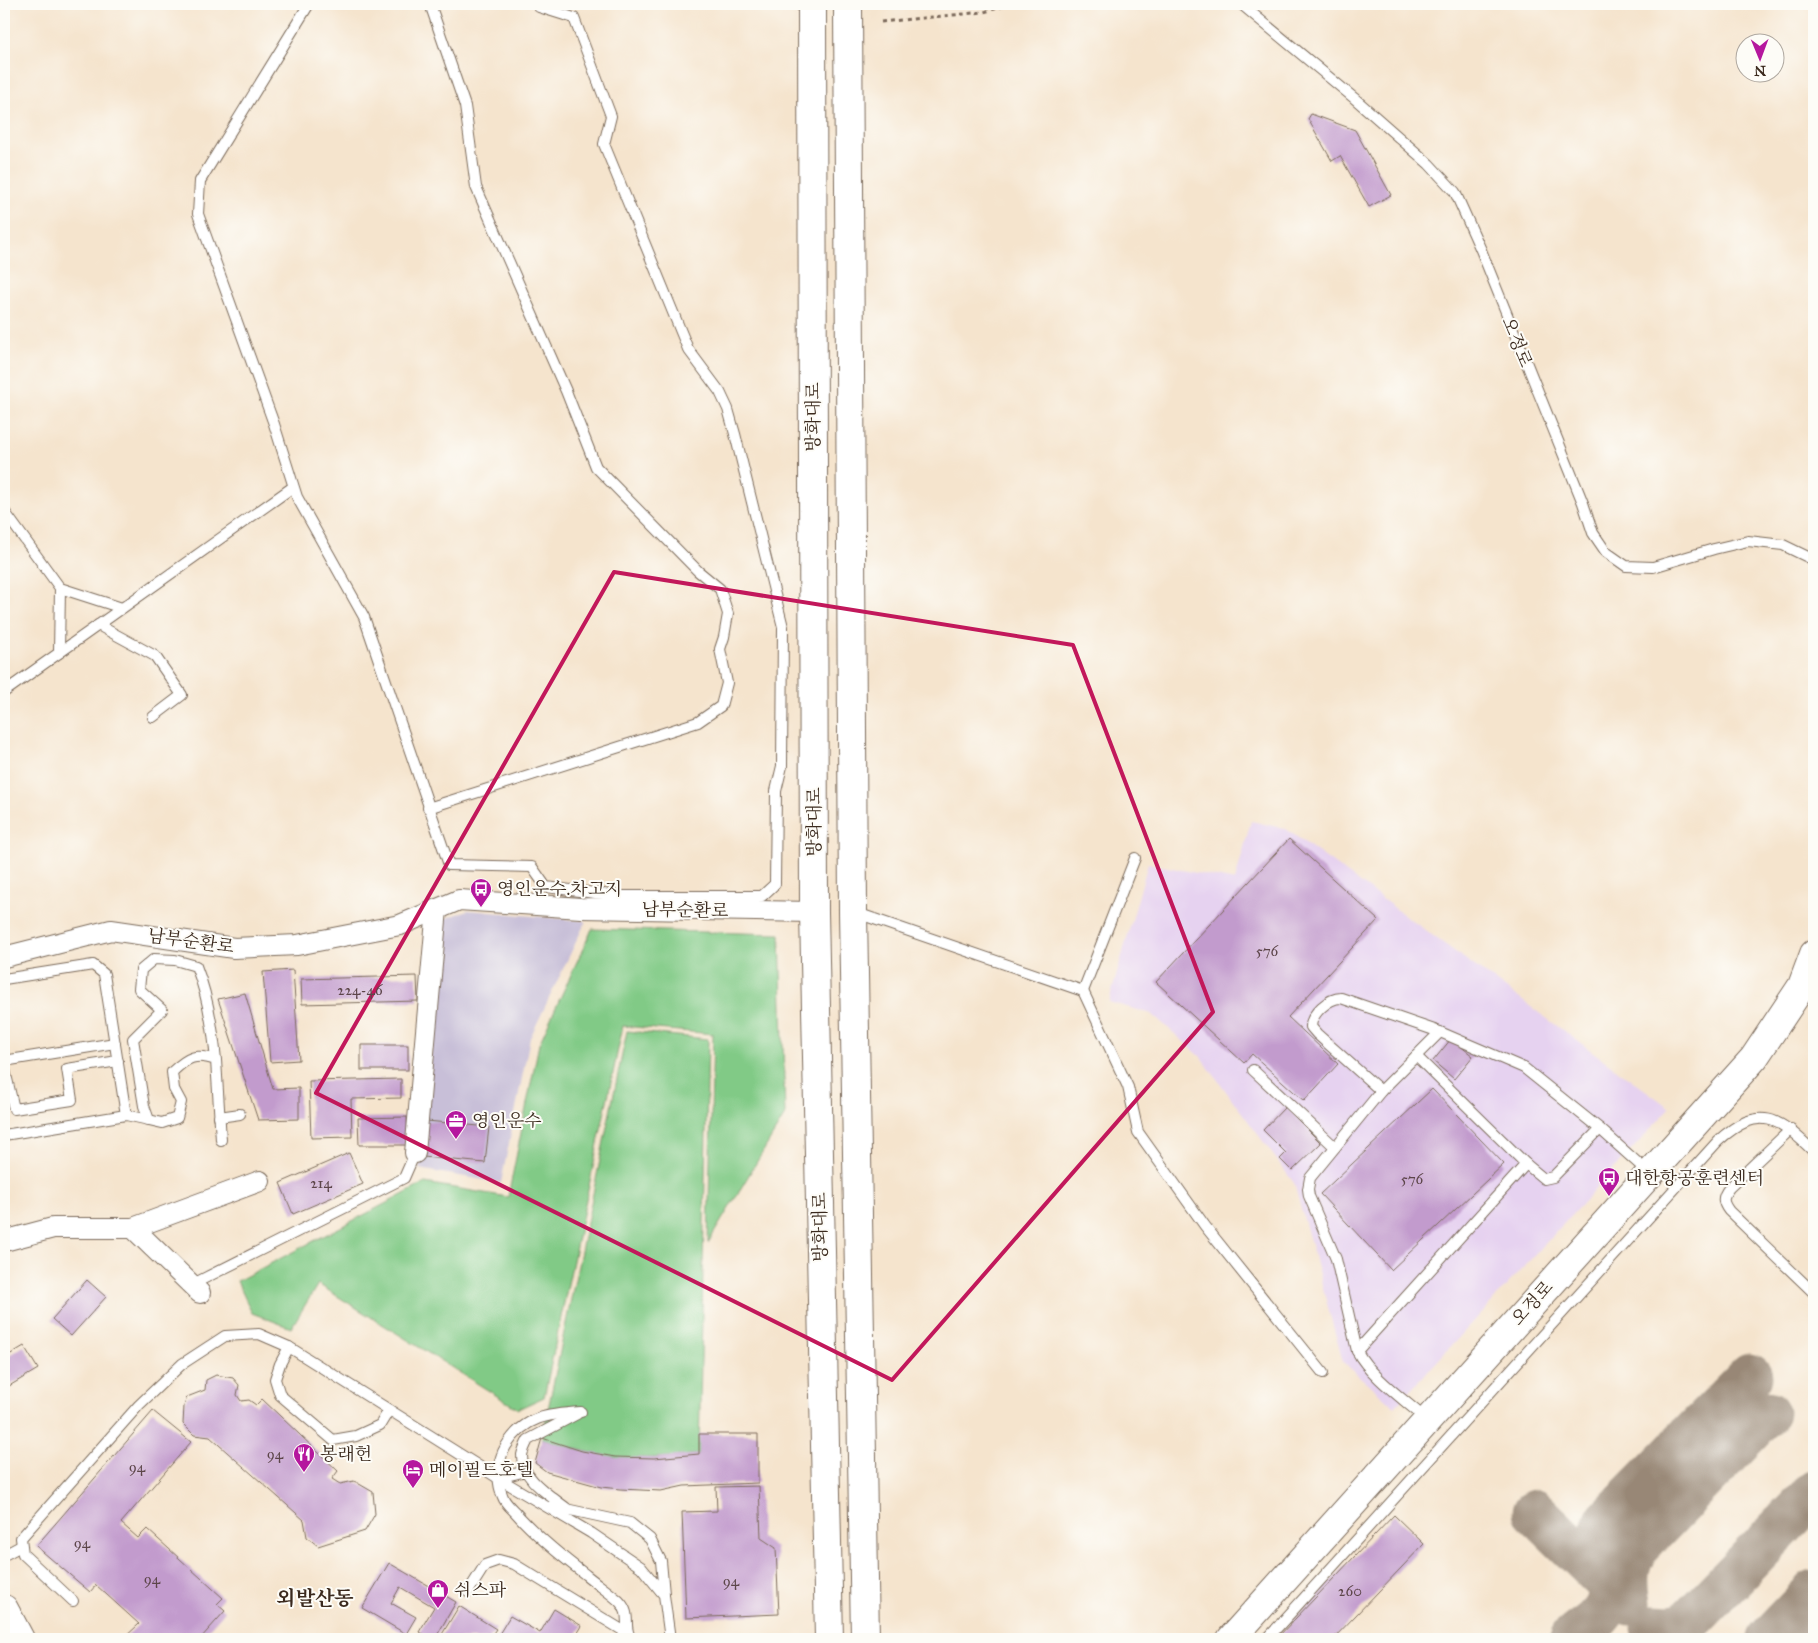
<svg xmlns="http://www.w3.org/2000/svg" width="1818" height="1643" viewBox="0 0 1818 1643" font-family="'IM FELL Great Primer','Noto Serif KR',serif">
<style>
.built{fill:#e6d2f0}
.industrial{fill:#c8bfd8}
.green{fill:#81ca86;stroke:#5e7a52}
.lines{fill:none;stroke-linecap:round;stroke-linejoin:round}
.taxiway{stroke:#988776;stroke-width:45}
.building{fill:#c29bcd}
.service-casing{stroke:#7c6b5b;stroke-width:12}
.minor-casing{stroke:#7c6b5b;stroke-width:22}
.primary-casing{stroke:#7c6b5b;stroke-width:30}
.path{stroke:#7c6b5b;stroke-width:3;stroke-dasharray:4 4;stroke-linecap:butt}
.service{stroke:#fff;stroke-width:10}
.minor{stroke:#fff;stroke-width:20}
.primary{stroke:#fff;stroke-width:28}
.marked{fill:none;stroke:#c2185b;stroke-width:4;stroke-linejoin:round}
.labels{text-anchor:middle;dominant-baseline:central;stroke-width:4;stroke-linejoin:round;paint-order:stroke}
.number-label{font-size:15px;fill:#5d464a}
.street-label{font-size:18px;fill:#3b2a1e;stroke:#fdfcf7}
.poi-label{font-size:18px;fill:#3b2a1e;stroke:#fdfcf7;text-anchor:start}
.quarter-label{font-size:20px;font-weight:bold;fill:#3b2a1e;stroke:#fdfcf7}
</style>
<rect width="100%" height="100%" fill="#fdfcf7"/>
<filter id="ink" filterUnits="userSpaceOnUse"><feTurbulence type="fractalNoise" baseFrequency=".02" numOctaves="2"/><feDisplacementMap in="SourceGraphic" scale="10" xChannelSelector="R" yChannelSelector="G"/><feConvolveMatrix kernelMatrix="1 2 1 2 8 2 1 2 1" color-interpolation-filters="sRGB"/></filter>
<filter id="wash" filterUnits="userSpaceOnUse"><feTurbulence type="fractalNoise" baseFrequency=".0096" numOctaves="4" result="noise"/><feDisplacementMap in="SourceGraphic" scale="20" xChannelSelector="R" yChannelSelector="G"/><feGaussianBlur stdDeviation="1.12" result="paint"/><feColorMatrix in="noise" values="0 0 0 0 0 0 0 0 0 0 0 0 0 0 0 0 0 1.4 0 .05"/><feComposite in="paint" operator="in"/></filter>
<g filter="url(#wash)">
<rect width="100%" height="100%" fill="#f5e4cd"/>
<path class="built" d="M1251,821L1286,829L1670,1108L1395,1407L1343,1362L1294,1183L1200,1056L1152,1014L1109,1002L1148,863L1235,881Z"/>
<path class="industrial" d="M468,910L586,921L530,1038L501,1183L419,1169L444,919Z"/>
<g class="green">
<path d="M592,929L780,934L785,1115L708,1243L713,1034L623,1026L544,1397L518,1409L318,1284L291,1328L252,1313L237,1281L425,1183L508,1197L539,1044Z"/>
<path d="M627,1031L708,1039L699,1454C671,1457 642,1460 614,1457C589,1454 566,1446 542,1438Z"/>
</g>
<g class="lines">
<g class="taxiway">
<path d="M1535,1512L1611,1586"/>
<path d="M1629,1603C1626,1583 1624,1566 1637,1548L1767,1413"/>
<path d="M1654,1627L1673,1628L1686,1625L1814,1493"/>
<path d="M1572,1639C1583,1628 1599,1622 1606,1608C1618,1587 1597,1565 1599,1544C1600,1536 1603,1529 1607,1521L1750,1376"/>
<path d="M1769,1639L1814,1592"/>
</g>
</g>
<g id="blocks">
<g class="building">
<path d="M1311,114L1355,130L1391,195L1369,207L1340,156L1332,161L1308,119Z"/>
<path d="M1289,839L1378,920L1288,1017L1338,1064L1304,1101L1252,1054L1244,1063L1156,982Z"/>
<path d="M293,970L299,1060L270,1062L263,972Z"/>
<path d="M417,976L418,1001L302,1004L301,979Z"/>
<path d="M245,993L273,1089L299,1088V1119L258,1120L218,999Z"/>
<path d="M1451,1039L1473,1056L1454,1079L1433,1061Z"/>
<rect x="361" y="1045" width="47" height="25"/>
<path d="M401,1079V1098L351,1099L352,1137L311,1138L309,1081Z"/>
<path d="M1432,1089L1504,1164L1391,1270L1320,1194Z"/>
<path d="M1285,1107L1321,1143L1292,1171L1280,1159L1286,1153L1263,1130Z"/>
<path d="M407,1117L408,1145H359L358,1118Z"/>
<path d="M427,1121L489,1127L485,1163L423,1157Z"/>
<path d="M349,1153L363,1184L293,1214L280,1183Z"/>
<path d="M87,1280L106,1297L71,1336L52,1319Z"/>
<path d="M24,1346L38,1369L4,1389V1358Z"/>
<path d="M216,1375L233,1378L239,1385L237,1395L241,1401L249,1400L256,1405L262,1399L338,1471L332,1479L340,1484L354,1481L373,1492L375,1514L365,1531L318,1546L307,1537L304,1520L210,1437L194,1435L183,1424L184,1406L187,1397L205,1390L206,1380Z"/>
<path d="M153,1411L191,1442L121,1523L138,1538L147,1529L223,1598L217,1604L225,1611L200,1639H123L139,1624L96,1585L90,1592L36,1546Z"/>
<path d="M699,1434H758V1483L684,1486L661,1491L620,1489L601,1487L547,1472L535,1463L542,1438L582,1451L615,1457L654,1458L699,1454Z"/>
<path d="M759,1486L761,1538L776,1548L779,1614L686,1618L682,1512L717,1511L716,1487Z"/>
<path d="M1394,1515L1424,1544L1333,1639H1276Z"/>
<path d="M389,1563L456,1602L435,1639L419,1632L434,1607L400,1587L391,1603L416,1617L406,1634L362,1608Z"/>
<path d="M459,1606L496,1629L489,1639H446L441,1636Z"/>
<path d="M554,1609L582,1626L574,1639H496L510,1616L540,1633Z"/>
</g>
</g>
</g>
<g filter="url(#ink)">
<use href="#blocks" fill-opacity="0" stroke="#7c6b5b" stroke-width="1"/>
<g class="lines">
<g class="service-casing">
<g id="service">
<path d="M309,4L200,181L198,214L274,424L297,497L364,617L449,865L532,867L546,887L620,896H762L775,884L776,791L782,766L783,627L735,434L728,409L720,392L688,349L604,144L611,116L574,18L539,7L538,4"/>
<path d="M1241,4L1354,98L1429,164L1455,192L1481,250L1583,503L1593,533L1606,552L1626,566L1653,567L1714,549L1748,541L1783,545L1814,560"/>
<path d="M4,511L60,588L59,653"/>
<path d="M60,588L122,608"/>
<path d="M98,625L155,656L182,695L153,717"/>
<path d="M4,692L293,487"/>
<path d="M428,808L698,722L721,706L727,683L720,649L724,637L728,614L720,589L698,571L596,467L566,391L476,187L465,106L430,4"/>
<path d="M854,912L1083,991L1128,1087L1138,1132L1205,1226L1323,1373"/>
<path d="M4,979L93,965L104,974L126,1115"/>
<path d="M1083,991L1135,858"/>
<path d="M1416,1056L1526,1164L1544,1179L1553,1177L1600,1129"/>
<path d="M216,1060C213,1028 208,996 196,966L175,960L154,959L141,970L139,989L162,1010L133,1039L144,1106L149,1120L162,1123L177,1118L181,1102L174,1089L172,1072C188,1057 195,1053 216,1060L221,1140"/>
<path d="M4,1061L115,1043"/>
<path d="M4,1066L14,1109L72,1100L67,1069L118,1061"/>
<path d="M1253,1070L1335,1147"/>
<path d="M1381,1091L1317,1034L1311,1027C1311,1013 1329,998 1341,998L1440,1032L1524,1068L1600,1129L1649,1173"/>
<path d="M219,1117L240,1114"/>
<path d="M1791,1129L1729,1188C1722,1197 1722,1202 1729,1211L1814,1293"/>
<path d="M4,1135L126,1115L149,1120"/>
<path d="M191,1285L404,1178L415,1153"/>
<path d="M289,1347L280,1364L275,1379L280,1395L333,1440L356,1436L380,1425L389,1410"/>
<path d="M1357,1351L1526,1164"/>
<path d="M581,1412C549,1414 524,1416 506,1446C497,1461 496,1482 503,1497C505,1503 511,1508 515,1512C536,1536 561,1556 586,1575C597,1584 609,1592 619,1601C633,1615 622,1626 631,1639"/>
<path d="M1427,1420C1406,1401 1370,1376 1357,1351L1336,1259L1309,1196L1308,1189L1310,1178L1381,1091L1440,1032"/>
<path d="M498,1478L526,1471"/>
<path d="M552,1506L630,1523L650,1539L661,1561L664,1594"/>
<path d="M566,1508C550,1495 521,1479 522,1455C523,1450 526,1444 528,1440L577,1414"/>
<path d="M4,1555L21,1546"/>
<path d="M468,1592L485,1565L499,1560L514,1564L627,1633"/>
<path d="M73,1601L23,1554L21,1538L139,1405L182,1364L225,1336L259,1334L289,1347L498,1478L591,1533L641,1567L664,1595L670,1639"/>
<path d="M1267,1639L1718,1141C1760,1103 1779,1118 1814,1152"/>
</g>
</g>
<g class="minor-casing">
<g id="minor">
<path d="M4,957L111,930L234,948L297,945L400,925L459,900L581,908L814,912"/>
<path d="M415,1153L437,909"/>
<path d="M133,1228L260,1181"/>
<path d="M4,1241L53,1228H133L200,1293"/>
</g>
</g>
<g class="primary-casing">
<g id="primary">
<path d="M812,4L814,912L829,1639"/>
<path d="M848,4L853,912L865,1639"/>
<path d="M4,1609L20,1639"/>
<path d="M1231,1639L1754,1058L1802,986L1814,954"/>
</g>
</g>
<path class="path" d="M881,22L984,12L1011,4"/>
<use href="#service" class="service"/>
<use href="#minor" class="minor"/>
<use href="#primary" class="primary"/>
</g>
</g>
<path class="marked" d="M614,572L1073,645L1213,1012L892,1380L316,1093Z"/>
<defs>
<g id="bus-pin" transform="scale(1.125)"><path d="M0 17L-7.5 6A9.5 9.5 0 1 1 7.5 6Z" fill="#b5179e" stroke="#fdfcf7"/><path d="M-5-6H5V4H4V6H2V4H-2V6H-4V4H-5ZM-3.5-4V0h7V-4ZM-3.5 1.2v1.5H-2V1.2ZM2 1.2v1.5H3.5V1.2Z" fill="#fff"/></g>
<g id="office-pin" transform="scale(1.125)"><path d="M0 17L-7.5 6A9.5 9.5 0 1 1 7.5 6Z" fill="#b5179e" stroke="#fdfcf7"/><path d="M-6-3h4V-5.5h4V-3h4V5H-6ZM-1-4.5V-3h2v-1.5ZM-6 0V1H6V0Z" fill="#fff"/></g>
<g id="restaurant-pin" transform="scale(1.125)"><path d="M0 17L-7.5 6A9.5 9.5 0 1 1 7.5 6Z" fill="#b5179e" stroke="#fdfcf7"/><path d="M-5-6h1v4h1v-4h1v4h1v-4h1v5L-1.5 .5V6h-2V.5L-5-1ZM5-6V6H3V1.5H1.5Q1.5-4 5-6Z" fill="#fff"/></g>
<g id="hotel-pin" transform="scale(1.125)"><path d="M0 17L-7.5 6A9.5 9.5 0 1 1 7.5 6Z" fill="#b5179e" stroke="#fdfcf7"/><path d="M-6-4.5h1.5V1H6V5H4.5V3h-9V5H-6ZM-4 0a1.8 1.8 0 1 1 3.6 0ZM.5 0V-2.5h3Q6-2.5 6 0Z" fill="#fff"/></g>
<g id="shop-pin" transform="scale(1.125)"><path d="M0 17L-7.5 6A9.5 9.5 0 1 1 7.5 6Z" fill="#b5179e" stroke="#fdfcf7"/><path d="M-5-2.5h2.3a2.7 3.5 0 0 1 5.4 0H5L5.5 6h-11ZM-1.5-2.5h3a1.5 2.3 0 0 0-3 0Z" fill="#fff"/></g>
</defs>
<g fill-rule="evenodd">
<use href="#bus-pin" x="481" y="889"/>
<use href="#office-pin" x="456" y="1121"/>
<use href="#bus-pin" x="1609" y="1178"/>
<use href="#restaurant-pin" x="304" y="1454"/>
<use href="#hotel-pin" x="413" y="1470"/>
<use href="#shop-pin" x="438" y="1590"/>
</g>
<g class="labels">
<g class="number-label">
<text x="1267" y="951">576</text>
<text x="360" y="990">224-46</text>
<text x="1412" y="1179">576</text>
<text x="321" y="1183">214</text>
<text x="275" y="1454">94</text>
<text x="137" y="1467">94</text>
<text x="82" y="1543">94</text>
<text x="152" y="1579">94</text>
<text x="731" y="1581">94</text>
<text x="1350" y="1591">260</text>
</g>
<g class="street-label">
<text transform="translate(1517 342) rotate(68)">오정로</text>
<text transform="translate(813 417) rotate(-90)">방화대로</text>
<text transform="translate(814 822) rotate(-90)">방화대로</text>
<text transform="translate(685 910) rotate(1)">남부순환로</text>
<text transform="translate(191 941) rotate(8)">남부순환로</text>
<text transform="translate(820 1227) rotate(-91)">방화대로</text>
<text transform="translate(1532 1303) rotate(-48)">오정로</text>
</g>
<g class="poi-label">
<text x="497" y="889">영인운수.차고지</text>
<text x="472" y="1121">영인운수</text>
<text x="1625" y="1178">대한항공훈련센터</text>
<text x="320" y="1454">봉래헌</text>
<text x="429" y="1470">메이필드호텔</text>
<text x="454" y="1590">쉬스파</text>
</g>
<g class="quarter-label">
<text x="315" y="1598">외발산동</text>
</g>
</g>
<rect width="1818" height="1643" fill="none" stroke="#fdfcf7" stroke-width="20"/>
<g transform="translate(1760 58) rotate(179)"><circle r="24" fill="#fdfcf7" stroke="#afa8a0"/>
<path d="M0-4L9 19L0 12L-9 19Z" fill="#b5179e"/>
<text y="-8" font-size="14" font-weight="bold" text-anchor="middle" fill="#3b2a1e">N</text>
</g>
</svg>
